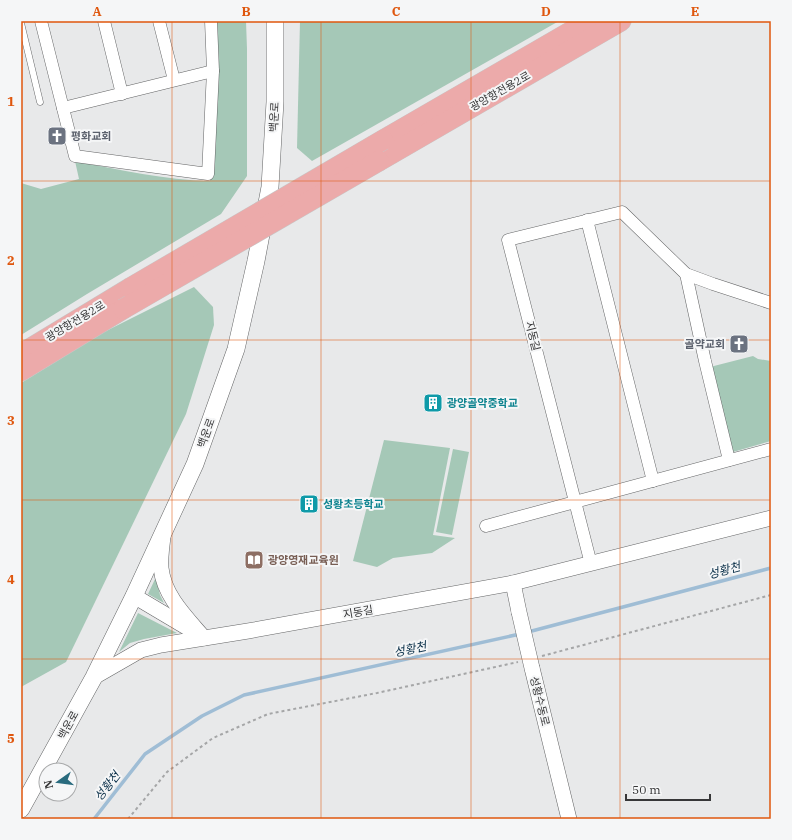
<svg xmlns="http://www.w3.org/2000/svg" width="792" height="840" viewBox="0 0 792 840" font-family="'IBM Plex Serif','Noto Sans KR',serif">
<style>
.green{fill:#a5c8b7}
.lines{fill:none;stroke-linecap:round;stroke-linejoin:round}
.stream{stroke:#9fbdd5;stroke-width:3.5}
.service-casing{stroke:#646566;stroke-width:7}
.minor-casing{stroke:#646566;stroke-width:13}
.tertiary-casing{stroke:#646566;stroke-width:16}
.secondary-casing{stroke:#646566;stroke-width:18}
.trunk-casing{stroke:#c7c7c7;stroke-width:21}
.path{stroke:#a5a6a7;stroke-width:2;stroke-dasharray:3 3;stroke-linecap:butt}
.service{stroke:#fff;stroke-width:6}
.minor{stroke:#fff;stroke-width:12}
.tertiary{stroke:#fff;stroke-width:15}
.secondary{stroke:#fff;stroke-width:17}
.trunk{stroke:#ecaaaa;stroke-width:20}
.tertiary-bridge-casing{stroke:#646566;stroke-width:16;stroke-linecap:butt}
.trunk-bridge-casing{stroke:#c7c7c7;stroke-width:21;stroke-linecap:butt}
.tertiary-bridge{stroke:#fff;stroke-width:15}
.trunk-bridge{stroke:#ecaaaa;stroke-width:20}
.grid{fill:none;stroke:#df570e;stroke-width:1;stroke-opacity:0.55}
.labels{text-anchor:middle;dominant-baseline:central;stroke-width:4;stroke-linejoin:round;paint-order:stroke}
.street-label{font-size:11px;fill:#373738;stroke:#f5f6f7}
.worship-label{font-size:11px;font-weight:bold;fill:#5b616d;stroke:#f5f6f7;text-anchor:start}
.culture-label{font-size:11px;font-weight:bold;fill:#0d838f;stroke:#f5f6f7;text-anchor:start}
.education-label{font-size:11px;font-weight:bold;fill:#785e54;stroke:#f5f6f7;text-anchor:start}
.water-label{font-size:12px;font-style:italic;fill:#0b3049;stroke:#f5f6f7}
.neatline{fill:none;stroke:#df570e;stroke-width:1.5}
.grid-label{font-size:13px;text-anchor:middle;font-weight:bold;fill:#df570e}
</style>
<rect width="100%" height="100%" fill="#e8e9ea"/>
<g class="green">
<path d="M214,21H246L247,49V176L221,214L87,294L21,335V183L41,189L79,179L75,161C120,170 165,180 210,181Z"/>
<path d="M300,21H559L312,161L297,148Z"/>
<path d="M194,287L213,307L214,325L186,414L66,662L21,687V383L100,334Z"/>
<path d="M753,356L758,359L771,361V441L733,452L710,367Z"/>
<path d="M384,440L450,448L433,535L455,538L432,553L393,558L377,567L353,561Z"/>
<path d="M453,449L469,452L452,535L436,532Z"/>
<path d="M156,577L160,595L164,603L148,594Z"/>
<path d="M138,613L177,633L144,639L130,643L119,652Z"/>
</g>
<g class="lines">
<g class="stream">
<path d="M528,632L771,568"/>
<path d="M94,819L145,754L202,716L244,695L520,634"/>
</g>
<g class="service-casing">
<path id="service" d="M21,23L40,102"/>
</g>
<g class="minor-casing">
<g id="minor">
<path d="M41,21L75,156L208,174L213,71L211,21"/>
<path d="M104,21L122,94"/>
<path d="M159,21L174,80"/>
<path d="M63,108L213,71"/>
<path d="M587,220L653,481"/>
<path d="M686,274L705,361L729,460"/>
<path d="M486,526L771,449"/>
<path d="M591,564L508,240L622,212L686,274L713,284L771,303"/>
</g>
</g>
<g class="tertiary-casing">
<g id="tertiary">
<path d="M163,537C162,546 160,558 161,568C164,596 186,617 204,638"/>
<path d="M513,583L519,612"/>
<path d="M134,596L193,631"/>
<path d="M532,668L569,819"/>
<path d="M94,677L141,650L161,645L248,631L513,583L771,518"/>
</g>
</g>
<g class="secondary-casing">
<path id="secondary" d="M21,809L94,677L134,596L195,464L236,349L256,261L270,187L275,102V21"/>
</g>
<g class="trunk-casing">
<g id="trunk">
<path d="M383,140L589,21"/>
<path d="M379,161L621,21"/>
<path d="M21,354L130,288"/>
<path d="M21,371L123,309"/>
</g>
</g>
<g class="path">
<path d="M542,656L771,595"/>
<path d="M128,819L167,772L213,738L268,714L377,693L518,662"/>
</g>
<use href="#service" class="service"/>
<use href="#minor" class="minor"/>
<use href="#tertiary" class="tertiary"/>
<use href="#secondary" class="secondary"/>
<use href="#trunk" class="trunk"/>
<g class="tertiary-bridge-casing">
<path id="tertiary-bridge" d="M519,612L532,668"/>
</g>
<g class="trunk-bridge-casing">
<g id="trunk-bridge">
<path d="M130,288L383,140"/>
<path d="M123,309L379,161"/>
</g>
</g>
<use href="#tertiary-bridge" class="tertiary-bridge"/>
<use href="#trunk-bridge" class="trunk-bridge"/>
</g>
<path class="grid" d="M172,21V819M321,21V819M471,21V819M620,21V819M21,181H771M21,340H771M21,500H771M21,659H771"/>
<defs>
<g id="church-square" transform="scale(1)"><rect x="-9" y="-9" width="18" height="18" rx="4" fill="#6b7280" stroke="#f5f6f7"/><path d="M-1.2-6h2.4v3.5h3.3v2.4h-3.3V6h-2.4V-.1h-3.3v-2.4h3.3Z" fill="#fff"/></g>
<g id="building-square" transform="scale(1)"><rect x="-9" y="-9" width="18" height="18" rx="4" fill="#0f9aa8" stroke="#f5f6f7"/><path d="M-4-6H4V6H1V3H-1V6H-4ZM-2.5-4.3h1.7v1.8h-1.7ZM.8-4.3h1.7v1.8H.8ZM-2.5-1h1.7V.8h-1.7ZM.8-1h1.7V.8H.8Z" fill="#fff"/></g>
<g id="library-square" transform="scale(1)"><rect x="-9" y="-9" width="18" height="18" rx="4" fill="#8d6e63" stroke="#f5f6f7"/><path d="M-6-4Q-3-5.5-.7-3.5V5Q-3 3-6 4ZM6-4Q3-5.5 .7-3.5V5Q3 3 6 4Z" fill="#fff"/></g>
</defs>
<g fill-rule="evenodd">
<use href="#church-square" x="57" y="136"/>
<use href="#church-square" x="739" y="344"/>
<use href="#building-square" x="433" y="403"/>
<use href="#building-square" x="309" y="504"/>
<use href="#library-square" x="254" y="560"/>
</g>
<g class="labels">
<g class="street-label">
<text transform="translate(500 91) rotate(-30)">광양항전용2로</text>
<text transform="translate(274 117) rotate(-87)">백운로</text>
<text transform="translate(75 321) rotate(-31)">광양항전용2로</text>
<text transform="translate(533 336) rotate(76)">지동길</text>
<text transform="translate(206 433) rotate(-70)">백운로</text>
<text transform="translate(358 612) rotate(-10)">지동길</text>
<text transform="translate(540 701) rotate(76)">성황수동로</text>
<text transform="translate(68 725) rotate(-61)">백운로</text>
</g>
<g class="worship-label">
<text x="71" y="136">평화교회</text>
<text x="725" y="344" text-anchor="end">골약교회</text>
</g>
<g class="culture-label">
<text x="447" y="403">광양골약중학교</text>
<text x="323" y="504">성황초등학교</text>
</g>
<g class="education-label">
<text x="268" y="560">광양영재교육원</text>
</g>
<g class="water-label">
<text transform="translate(724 570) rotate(-15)">성황천</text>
<text transform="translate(410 649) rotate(-12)">성황천</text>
<text transform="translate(107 786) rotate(-52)">성황천</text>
</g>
</g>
<rect width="792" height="840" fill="none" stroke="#f5f6f7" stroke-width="44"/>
<g transform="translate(58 782) rotate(256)"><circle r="19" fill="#f5f6f7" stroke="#a9aaab"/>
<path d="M0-3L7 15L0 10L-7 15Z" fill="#296b7e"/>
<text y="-6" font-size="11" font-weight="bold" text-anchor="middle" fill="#373738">N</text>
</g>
<path d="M626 794v6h84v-6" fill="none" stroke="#373738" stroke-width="2"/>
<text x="632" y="794" font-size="12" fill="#373738" stroke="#f5f6f7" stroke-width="3" paint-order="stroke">50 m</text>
<rect x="22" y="22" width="748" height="796" class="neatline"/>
<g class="grid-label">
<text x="97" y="16">A</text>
<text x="246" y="16">B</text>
<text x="396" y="16">C</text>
<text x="546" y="16">D</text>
<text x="695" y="16">E</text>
<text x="11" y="106">1</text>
<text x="11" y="265">2</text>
<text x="11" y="425">3</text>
<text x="11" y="584">4</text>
<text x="11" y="743">5</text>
</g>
</svg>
